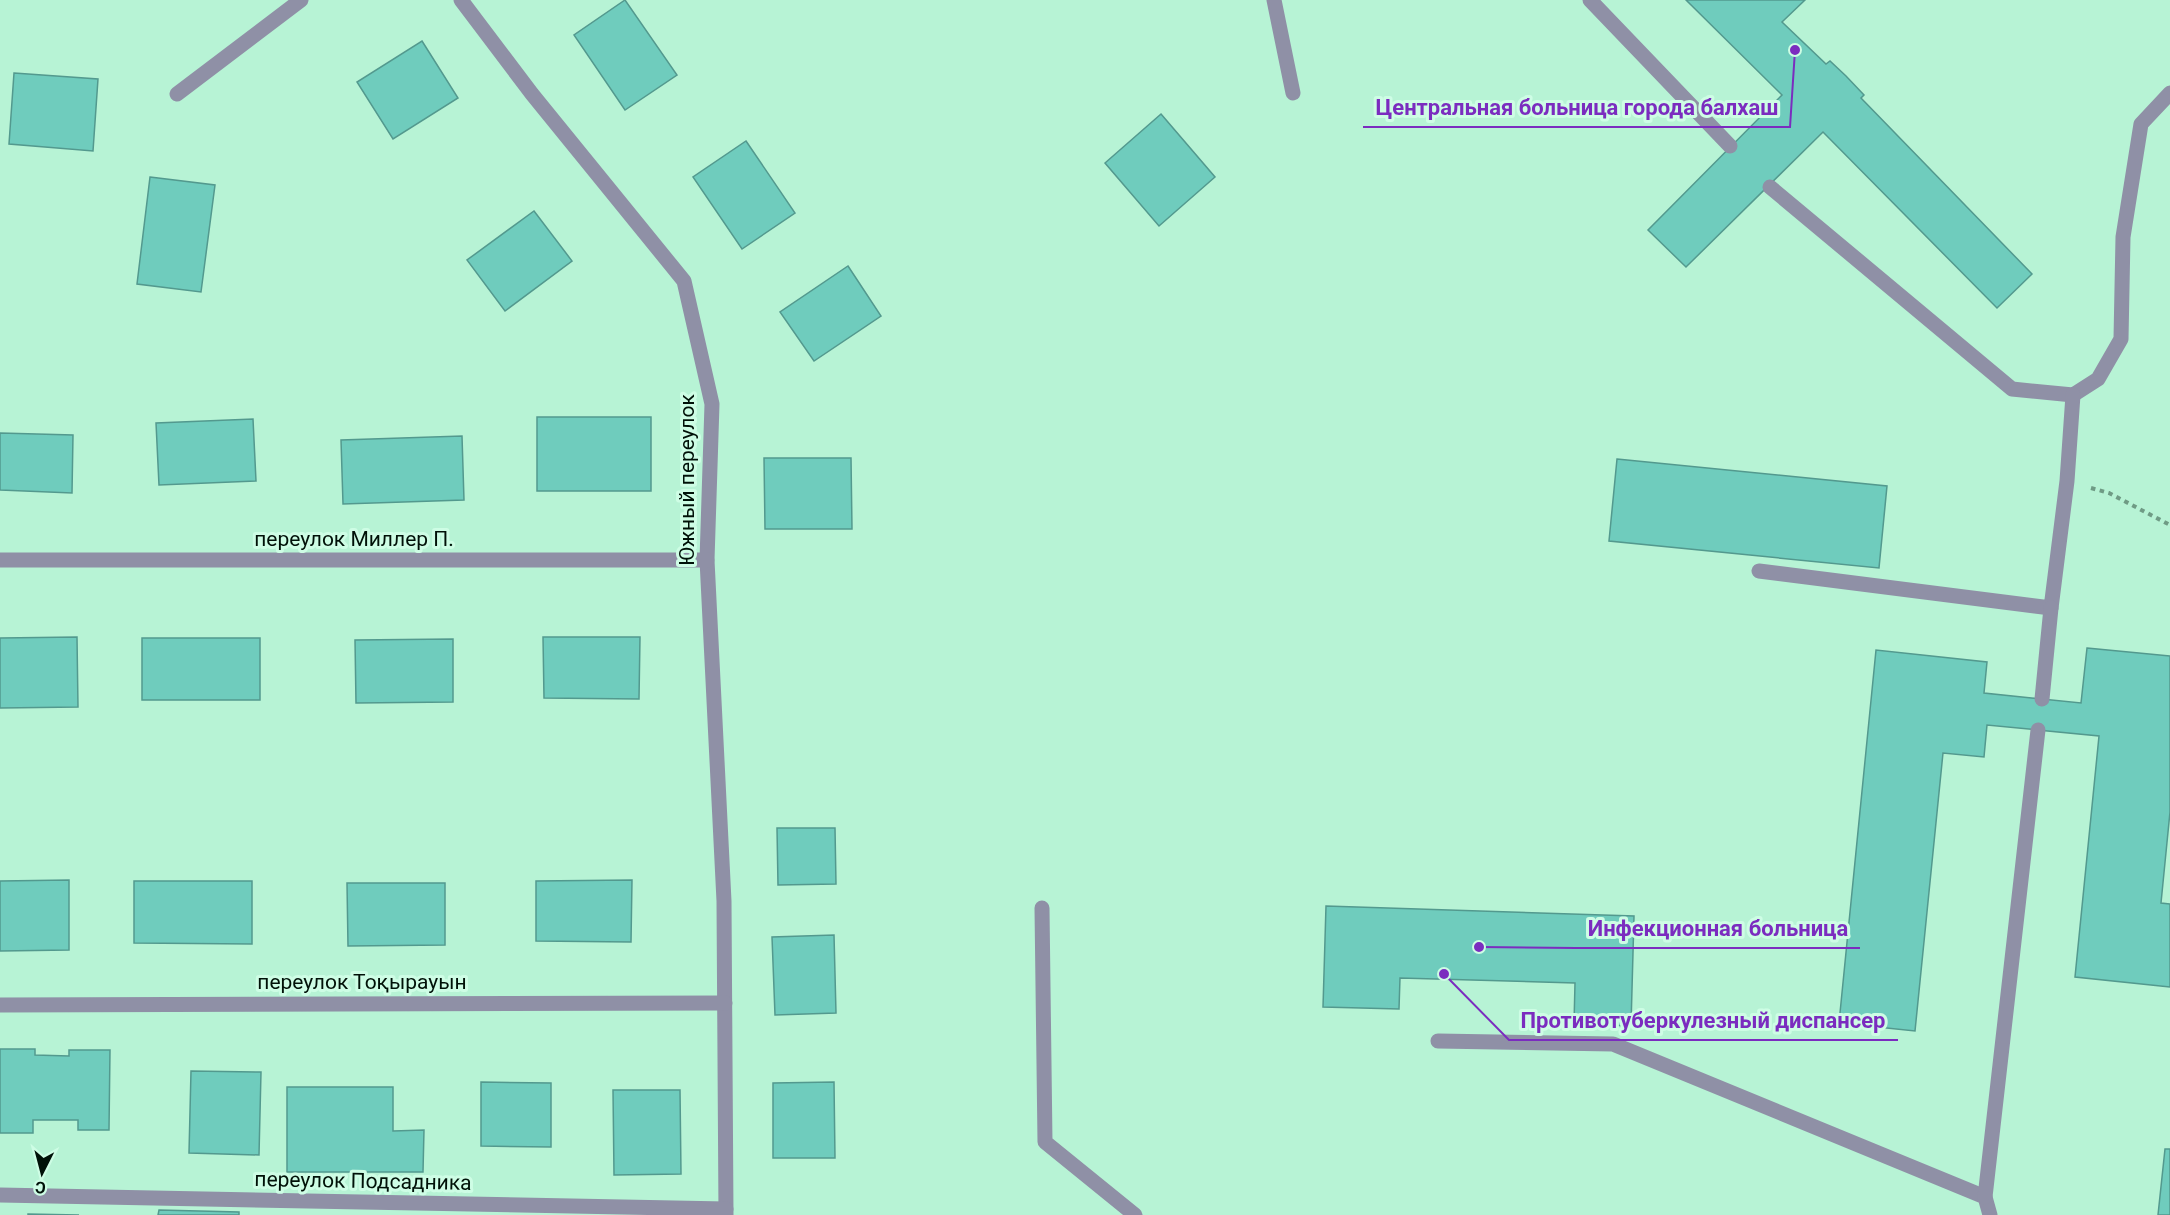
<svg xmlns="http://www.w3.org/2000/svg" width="2170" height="1215" viewBox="0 0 2170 1215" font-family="Roboto,sans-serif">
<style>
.building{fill:#6fccbd;stroke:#53998e;stroke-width:1.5}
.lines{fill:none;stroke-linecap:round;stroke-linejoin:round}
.path{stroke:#6f9b85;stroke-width:4;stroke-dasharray:4.5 4.5;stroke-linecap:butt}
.service{stroke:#8f90a6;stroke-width:15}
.minor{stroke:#8f90a6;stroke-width:15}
.labels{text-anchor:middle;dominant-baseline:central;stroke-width:6;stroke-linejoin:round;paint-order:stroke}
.street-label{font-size:21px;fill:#001108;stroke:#cefde5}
.leader{fill:none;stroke:#7b2cbf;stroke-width:2}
.callout-dot{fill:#7b2cbf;stroke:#cefde5;stroke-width:2}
.callout-label{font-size:22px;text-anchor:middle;font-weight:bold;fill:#7b2cbf;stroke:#cefde5;stroke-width:6;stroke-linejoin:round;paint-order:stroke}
</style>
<rect width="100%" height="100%" fill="#b7f3d5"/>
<g class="building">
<path d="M625,0L677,75L625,110L574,35Z"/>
<path d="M1686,0H1805L1782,22L1826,64L1830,61L1846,76L1864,95L1861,98L2032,274L1997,308L1823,132L1686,267L1648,230L1782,95Z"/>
<path d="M422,41L458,98L393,139L357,82Z"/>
<path d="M14,73L98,79L93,151L9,144Z"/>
<path d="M1161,114L1215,177L1159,226L1105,163Z"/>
<path d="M746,141L795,213L742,249L693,177Z"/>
<path d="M150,177L215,185L201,292L137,284Z"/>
<path d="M534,211L572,261L505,311L467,260Z"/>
<path d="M848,266L881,316L814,361L780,312Z"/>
<rect x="537" y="417" width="114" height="74"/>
<path d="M253,419L256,481L159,485L156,423Z"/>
<path d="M0,433L73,435L72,493L0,490Z"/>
<path d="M462,436L464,500L343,504L341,440Z"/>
<path d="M764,458H851L852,529H765Z"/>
<path d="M1617,459L1887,486L1879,568L1609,541Z"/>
<path d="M77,637L78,707L0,708V638Z"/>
<path d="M543,637H640L639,699L544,698Z"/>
<rect x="142" y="638" width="118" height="62"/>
<path d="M453,639V702L356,703L355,640Z"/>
<path d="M2087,648L2170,656V812L2161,903L2170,904V987L2075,977L2099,736L1987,725L1984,757L1943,753L1915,1031L1839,1023L1876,650L1987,662L1984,693L2081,703Z"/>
<path d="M777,828H835L836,884L778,885Z"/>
<path d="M69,880V950L0,951V881Z"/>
<path d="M632,880L631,942L536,941V881Z"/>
<path d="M134,881H252V944L134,943Z"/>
<path d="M347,883H445V945L348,946Z"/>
<path d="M1326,906L1634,916L1631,1026L1574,1024L1575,983L1400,978L1399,1009L1323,1007Z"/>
<path d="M834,935L836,1013L775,1015L772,937Z"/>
<path d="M0,1049H35V1055L69,1056V1050H110L109,1130H78V1120H33V1133H0Z"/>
<path d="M191,1071L261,1072L259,1155L189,1153Z"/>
<path d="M481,1082L551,1083V1147L481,1146Z"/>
<path d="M834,1082L835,1158H773V1083Z"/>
<path d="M287,1087H393V1131L424,1130L423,1172H287Z"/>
<path d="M613,1090H680L681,1174L614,1175Z"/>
<path d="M2165,1149H2170V1215H2158Z"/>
<path d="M159,1210L239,1212V1215H158Z"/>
<path d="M28,1214L79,1215H28Z"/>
</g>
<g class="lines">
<path class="path" d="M2091,488L2109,493L2170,525"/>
<g class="service">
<path d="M1590,0L1730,146"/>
<path d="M177,94L301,0"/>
<path d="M1770,187L2012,389L2073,395L2098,379L2121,339L2123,237L2141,124L2170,93"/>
<path d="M1759,571L2051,608L2067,481L2073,395"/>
<path d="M2042,699L2051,608"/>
<path d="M1438,1041L1613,1044L1985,1197L1990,1215"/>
<path d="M1985,1197L2038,730"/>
</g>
<g class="minor">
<path d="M461,0L532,94L684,281L712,404L707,560L724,901L726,1215"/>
<path d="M1274,0L1293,93"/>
<path d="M0,560H707"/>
<path d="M1042,908L1045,1142L1135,1215"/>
<path d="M0,1005L725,1003"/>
<path d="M0,1195L726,1209"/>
</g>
</g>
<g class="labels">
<g class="street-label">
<text transform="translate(687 480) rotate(-90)">Южный переулок</text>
<text x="354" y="539">переулок Миллер П.</text>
<text x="362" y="982">переулок Тоқырауын</text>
<text transform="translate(363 1181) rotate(1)">переулок Подсадника</text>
</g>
</g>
<path class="leader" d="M1795 50L1790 127H1363M1479 947L1576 948H1860M1444 974L1509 1040H1898"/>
<g class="callout-dot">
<circle cx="1795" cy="50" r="6"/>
<circle cx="1479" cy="947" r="6"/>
<circle cx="1444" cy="974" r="6"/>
</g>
<g class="callout-label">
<text x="1577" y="115">Центральная больница города балхаш</text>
<text x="1718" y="936">Инфекционная больница</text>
<text x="1703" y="1028">Противотуберкулезный диспансер</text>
</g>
<g transform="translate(42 1173) rotate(186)" stroke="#cefde5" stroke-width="4.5" paint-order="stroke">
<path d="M0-4.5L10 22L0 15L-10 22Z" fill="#001108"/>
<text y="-9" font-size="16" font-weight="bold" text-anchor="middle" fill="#001108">С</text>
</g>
</svg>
